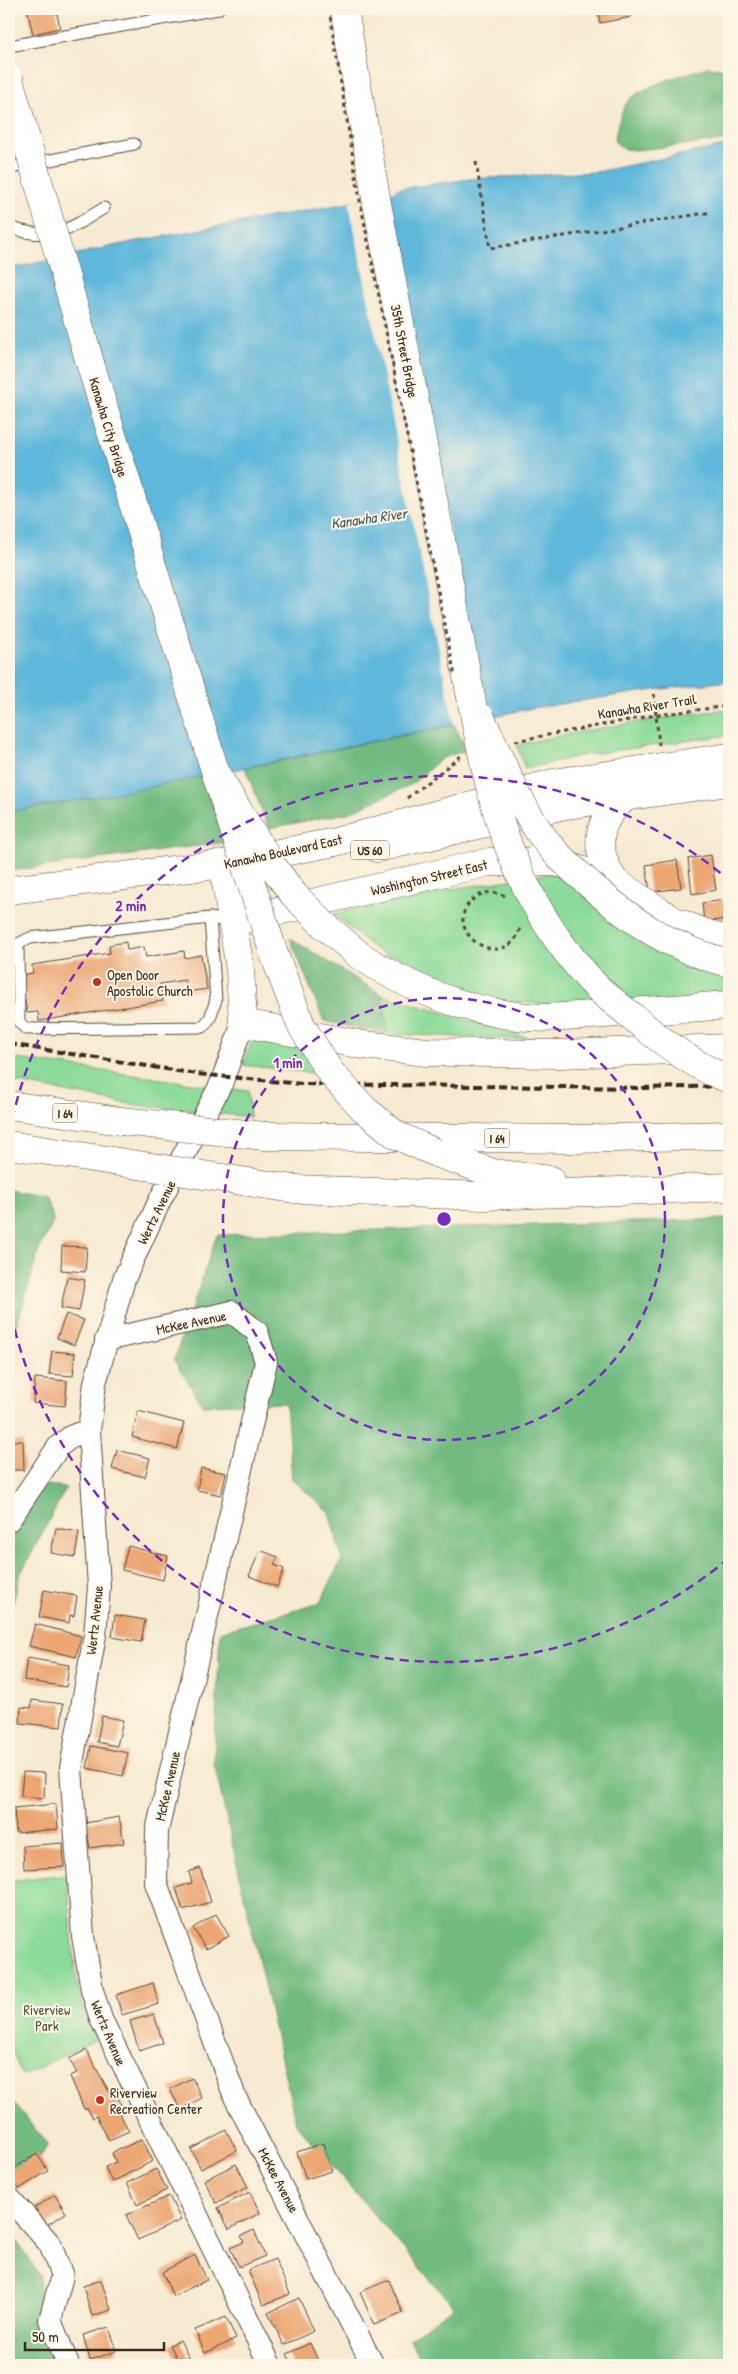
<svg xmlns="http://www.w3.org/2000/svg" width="738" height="2374" viewBox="0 0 738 2374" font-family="'Patrick Hand',sans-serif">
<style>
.green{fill:#8cdb99;stroke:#64825c}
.forest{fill:#71bb81;stroke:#567250}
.water{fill:#5fb7dc;stroke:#4d707d}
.pier{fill:#f6ead2}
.building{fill:#eca775}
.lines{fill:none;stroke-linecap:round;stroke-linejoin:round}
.lane-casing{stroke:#574739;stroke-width:13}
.street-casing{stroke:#574739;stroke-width:24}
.primary-casing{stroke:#574739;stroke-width:29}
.highway-casing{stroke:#574739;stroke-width:29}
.path{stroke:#574739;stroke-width:3;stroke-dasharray:4 4;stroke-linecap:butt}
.lane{stroke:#fff;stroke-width:11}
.street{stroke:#fff;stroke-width:22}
.primary{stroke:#fff;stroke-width:28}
.highway{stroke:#fff;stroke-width:28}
.rail{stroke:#3b2a1e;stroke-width:4;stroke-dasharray:8 4;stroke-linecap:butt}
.primary-bridge-casing{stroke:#574739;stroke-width:29;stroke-linecap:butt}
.highway-bridge-casing{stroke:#574739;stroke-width:29;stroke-linecap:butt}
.path-bridge{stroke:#574739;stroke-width:3;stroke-dasharray:4 4;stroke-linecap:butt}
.primary-bridge{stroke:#fff;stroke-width:28}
.highway-bridge{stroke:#fff;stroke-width:28}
.ring{fill:none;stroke:#7b2cbf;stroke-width:2.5;stroke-dasharray:9 6}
.poi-dot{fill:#c8321e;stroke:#fcf5e5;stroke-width:2}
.labels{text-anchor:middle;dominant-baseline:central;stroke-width:4;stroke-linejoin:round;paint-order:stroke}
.shield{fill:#fcf5e5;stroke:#75675a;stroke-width:1}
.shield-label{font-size:12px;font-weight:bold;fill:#3b2a1e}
.street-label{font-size:14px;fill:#3b2a1e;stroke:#fcf5e5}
.poi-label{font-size:14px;fill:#3b2a1e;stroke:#fcf5e5;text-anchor:start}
.park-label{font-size:14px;fill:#4f563d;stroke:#fcf5e5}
.water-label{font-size:15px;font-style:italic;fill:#485b60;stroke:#fcf5e5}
.centre{fill:#7b2cbf;stroke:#fcf5e5;stroke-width:2.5}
.ring-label{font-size:15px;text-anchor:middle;font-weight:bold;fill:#7b2cbf;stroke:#fcf5e5;stroke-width:4;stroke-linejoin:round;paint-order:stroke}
</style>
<rect width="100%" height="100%" fill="#fcf5e5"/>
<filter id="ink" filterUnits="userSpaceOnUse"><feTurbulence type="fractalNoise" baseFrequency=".02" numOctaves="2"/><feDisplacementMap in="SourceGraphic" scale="10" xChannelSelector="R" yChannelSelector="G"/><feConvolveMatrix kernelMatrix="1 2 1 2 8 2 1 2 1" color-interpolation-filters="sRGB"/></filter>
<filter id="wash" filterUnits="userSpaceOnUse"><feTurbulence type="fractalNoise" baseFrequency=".0096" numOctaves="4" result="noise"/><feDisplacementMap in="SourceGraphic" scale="20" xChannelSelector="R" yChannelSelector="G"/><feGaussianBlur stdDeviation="1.12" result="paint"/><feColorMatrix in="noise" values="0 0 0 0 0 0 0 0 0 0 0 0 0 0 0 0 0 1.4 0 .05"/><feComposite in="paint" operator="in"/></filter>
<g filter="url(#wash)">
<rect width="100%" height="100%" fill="#f6ead2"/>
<g class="green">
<path d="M729,709V735L583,755L525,769L517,745C587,729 658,718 729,709Z"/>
<path d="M561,872L729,974V998L590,1009L490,999L427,978L374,948L333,914L420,894Z"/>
<path d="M382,995L536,1040L388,1034Z"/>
<path d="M252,1040L305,1043L320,1074L243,1065Z"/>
<path d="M9,1058L248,1091L250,1117L129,1104L9,1081Z"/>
<path d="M67,1874L73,1948L78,1991L97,2039L22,2076L9,2042V1881Z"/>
</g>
<g class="forest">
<path d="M708,67L729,69V140L637,150L624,149L614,141C617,129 620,114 626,104C636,87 689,73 708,67Z"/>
<path d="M454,725L467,750L442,758L412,784L348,813L269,828L245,768Z"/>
<path d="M202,776L228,842L9,871V812Z"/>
<path d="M290,938L382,995L388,1034L324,1021Z"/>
<path d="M9,1190L44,1197L54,1220L39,1250L9,1351Z"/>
<path d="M729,1219V2365H422L409,2339L454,2307L296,2124L214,1763L220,1632L320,1603L342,1559L329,1512L292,1479L286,1403L203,1405L174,1360L217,1235Z"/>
<path d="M47,1485L66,1488L19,1577L9,1622V1514Z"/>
<path d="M9,2097L48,2145L32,2166L13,2174L9,2169Z"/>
<path d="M9,2229L40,2276L37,2334L56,2365H9Z"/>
</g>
<path class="water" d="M729,145V681L654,690L533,708L146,788L9,812V269L132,242L387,196L398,189L470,179L596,172Z"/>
<path class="pier" d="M387,196L479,688L494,716L454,725L349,203Z"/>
<g id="blocks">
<g class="building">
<path d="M27,9H56L60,28L33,34Z"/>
<path d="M598,9H629L631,17L600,23Z"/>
<path d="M639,9H661V10L640,14Z"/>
<path d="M711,855L716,890L692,894L688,859Z"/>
<path d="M677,860L681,888L650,892L646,865Z"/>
<path d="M725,900L728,919L704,922L702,903Z"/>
<path d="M126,942L127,950L144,947L146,957L184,951L185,958L201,955L207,989L187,992L185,980L160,984L163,1001L39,1021L38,1012L27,1013L21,975L33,973L32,965L110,953L109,945Z"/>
<path d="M62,1246L87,1247L85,1272L61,1270Z"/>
<path d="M67,1277L85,1280L79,1311L61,1308Z"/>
<path d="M66,1314L84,1320L74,1345L57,1338Z"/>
<path d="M52,1351L75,1353L73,1376L49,1374Z"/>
<path d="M35,1378L67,1381L65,1406L33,1403Z"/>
<path d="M138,1411L184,1423L177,1449L132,1437Z"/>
<path d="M9,1441H23L24,1470H9Z"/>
<path d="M117,1450L150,1458L145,1477L112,1469Z"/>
<path d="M201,1468L226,1473L221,1495L197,1490Z"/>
<path d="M56,1528L79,1532L75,1557L51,1553Z"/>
<path d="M128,1546L168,1556L163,1580L122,1570Z"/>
<path d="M260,1550L278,1557L274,1565L284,1569L277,1587L249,1576Z"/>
<path d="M44,1590L77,1596L74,1616L70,1615L69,1623L39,1617Z"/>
<path d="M115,1615L145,1620L141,1642L112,1637Z"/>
<path d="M35,1624L81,1636L76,1657L29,1646Z"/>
<path d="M27,1658L69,1665L66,1687L24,1680Z"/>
<path d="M32,1700L63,1704L61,1727L20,1723L21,1707L31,1708Z"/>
<path d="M102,1716L123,1720L117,1746L97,1742Z"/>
<path d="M91,1746L128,1753L123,1776L87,1768Z"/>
<path d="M23,1772L45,1773L44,1798L21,1796Z"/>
<path d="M56,1804L58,1829L16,1833L14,1808Z"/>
<path d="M119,1817L124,1843L90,1848L85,1823Z"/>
<path d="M63,1843L64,1867L24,1869L23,1846Z"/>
<path d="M200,1868L211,1902L183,1910L176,1888L192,1883L189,1872Z"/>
<path d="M216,1914L229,1936L206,1949L193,1928Z"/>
<path d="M153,1983L159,2004L122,2015L116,1995Z"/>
<path d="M154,2014L163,2043L139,2051L130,2021Z"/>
<path d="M86,2050L111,2095L116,2093L121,2104L116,2107L129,2131L109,2140L96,2116L93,2118L87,2108L84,2109L70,2076L77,2073L69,2059Z"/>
<path d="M192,2078L202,2098L180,2109L170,2089Z"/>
<path d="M226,2130L237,2151L201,2169L191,2149Z"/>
<path d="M142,2139L153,2161L112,2182L105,2167L116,2162L112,2153Z"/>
<path d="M323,2143L332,2171L306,2179L297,2152Z"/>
<path d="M37,2154L48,2171L19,2189L9,2171Z"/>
<path d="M236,2164L248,2187L216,2203L204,2180Z"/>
<path d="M156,2169L167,2190L137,2205L127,2183Z"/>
<path d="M250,2192L260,2213L229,2229L218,2208Z"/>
<path d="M55,2195L66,2213L45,2226L35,2207Z"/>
<path d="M169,2196L181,2220L138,2240L126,2215Z"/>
<path d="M254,2230L265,2256L239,2267L230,2248L244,2242L241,2236Z"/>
<path d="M195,2255L207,2280L173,2296L162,2272Z"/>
<path d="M275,2259L290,2294L263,2305L248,2270Z"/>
<path d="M101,2280L111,2310L92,2316L83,2286Z"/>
<path d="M389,2280L403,2313L374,2325L360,2292Z"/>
<path d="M299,2298L314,2331L284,2345L268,2313Z"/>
<path d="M226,2317L236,2339L205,2353L195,2330Z"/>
<path d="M109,2327L117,2351L90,2360L83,2335Z"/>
<path d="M180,2340L191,2362L184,2365H180L170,2345Z"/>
<path d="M310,2343L320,2365H293L287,2354Z"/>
</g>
</g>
</g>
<g filter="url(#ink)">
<use href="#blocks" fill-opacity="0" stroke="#574739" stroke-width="1"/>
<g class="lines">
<g class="lane-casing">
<g id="lane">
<path d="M9,46L218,9"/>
<path d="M9,168L134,144"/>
<path d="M12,228C52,242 70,229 104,208"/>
<path d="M210,918L216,1000L210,1018L203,1027L26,1029L19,1022L18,944L30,938L210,918L233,922"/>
</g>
</g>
<g class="street-casing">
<g id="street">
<path d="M243,1023L221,1084L160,1200L124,1279L95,1383L89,1430L99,1587L95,1635L71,1768L83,1936L92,1990L101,2019L270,2365"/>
<path d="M106,1340L232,1312L257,1332L266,1362L157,1831L156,1883L235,2097L373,2365"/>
<path d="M9,1520L59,1446L72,1436L89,1430"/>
<path d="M9,2198L50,2244L62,2276L50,2320L68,2365"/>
</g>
</g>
<g class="primary-casing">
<g id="primary">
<path d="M344,9L376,198L470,692"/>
<path d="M377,848L560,806L729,782"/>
<path d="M223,864L240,969L243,1023L364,1045L427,1052L560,1054L729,1048"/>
<path d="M614,881C593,847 595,821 627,796"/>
<path d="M9,890L223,864L335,842L553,783L729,757"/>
<path d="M239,920L489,862H556L614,881L674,921L729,942"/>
<path d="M359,955C407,987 459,1009 517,1016C546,1020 576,1016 604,1014C646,1011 688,1008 729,1005"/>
</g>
</g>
<g class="highway-casing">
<g id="highway">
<path d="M9,1105L121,1121"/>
<path d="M265,1136L576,1139L729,1135"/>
<path d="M436,1153L493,1173L551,1180"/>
<path d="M294,1189L484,1196L729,1187"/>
</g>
</g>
<g class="path">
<path d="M476,162L490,248L712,212"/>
<path d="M654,694L659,745"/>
<path d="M515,741L656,715L729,706"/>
<path d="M407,798L461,756"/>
<path d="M505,896C495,891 486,891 476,897C433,928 508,980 521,925"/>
</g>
<use href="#lane" class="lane"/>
<use href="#street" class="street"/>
<use href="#primary" class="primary"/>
<use href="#highway" class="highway"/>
<path class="rail" d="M9,1044L197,1074L302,1084L644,1088L729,1086"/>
<g class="primary-bridge-casing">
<g id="primary-bridge">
<path d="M9,79L90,363L216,774L271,864L294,895L324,925L359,955"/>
<path d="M481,718C499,757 516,798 540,833C553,852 569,866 585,880C629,920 671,949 729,963"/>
</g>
</g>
<g class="highway-bridge-casing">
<g id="highway-bridge">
<path d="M470,692C491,805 511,893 591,981C603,995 620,1006 634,1018C660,1040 697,1068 729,1079"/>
<path d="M216,774L274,954L301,1025L330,1072L364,1109L396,1135L436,1153"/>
<path d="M121,1121L265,1136"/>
<path d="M9,1145L294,1189"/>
</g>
</g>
<path class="path-bridge" d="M329,9L360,201L455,676"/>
<use href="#primary-bridge" class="primary-bridge"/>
<use href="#highway-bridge" class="highway-bridge"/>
</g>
</g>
<g class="ring">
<circle cx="444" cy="1219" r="221"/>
<path d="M729 1558A443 443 0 0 1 9 1304M9 1134A443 443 0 0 1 729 880"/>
</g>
<g class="poi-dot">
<circle cx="97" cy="982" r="5"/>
<circle cx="100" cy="2100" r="5"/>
</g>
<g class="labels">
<g class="shield">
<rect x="351" y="840.5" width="38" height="19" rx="4"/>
<rect x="52.5" y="1103.5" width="25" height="19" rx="4"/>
<rect x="484.5" y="1128.5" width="25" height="19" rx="4"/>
</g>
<g class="shield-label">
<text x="370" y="850">US 60</text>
<text x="65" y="1113">I 64</text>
<text x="497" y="1138">I 64</text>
</g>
<g class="street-label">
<text transform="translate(405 351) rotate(79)">35th Street Bridge</text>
<text transform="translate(109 427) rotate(73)">Kanawha City Bridge</text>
<text transform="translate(647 706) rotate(-9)">Kanawha River Trail</text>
<text transform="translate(283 851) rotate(-12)">Kanawha Boulevard East</text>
<text transform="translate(429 877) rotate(-13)">Washington Street East</text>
<text transform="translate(156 1212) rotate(-64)">Wertz Avenue</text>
<text transform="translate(191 1322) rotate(-12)">McKee Avenue</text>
<text transform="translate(94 1620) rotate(-84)">Wertz Avenue</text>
<text transform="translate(167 1786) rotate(-77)">McKee Avenue</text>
<text transform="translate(109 2033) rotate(67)">Wertz Avenue</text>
<text transform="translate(279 2180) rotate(62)">McKee Avenue</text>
</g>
<g class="poi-label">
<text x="107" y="974">Open Door<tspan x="107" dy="16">Apostolic Church</tspan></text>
<text x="110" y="2092">Riverview<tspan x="110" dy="16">Recreation Center</tspan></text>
</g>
<g class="park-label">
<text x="47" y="2009">Riverview<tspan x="47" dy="16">Park</tspan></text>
</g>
<g class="water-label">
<text transform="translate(369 518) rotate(-8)">Kanawha River</text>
</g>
</g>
<circle cx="444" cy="1219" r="8" class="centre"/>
<g class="ring-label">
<text x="131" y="911">2 min</text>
<text x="288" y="1068">1 min</text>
</g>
<rect width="738" height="2374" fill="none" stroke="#fcf5e5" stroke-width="30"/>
<path d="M25 2342v8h139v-8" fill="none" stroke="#3b2a1e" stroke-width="2.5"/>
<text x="32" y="2342" font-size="15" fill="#3b2a1e" stroke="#fcf5e5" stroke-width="4" paint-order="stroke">50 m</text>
</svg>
